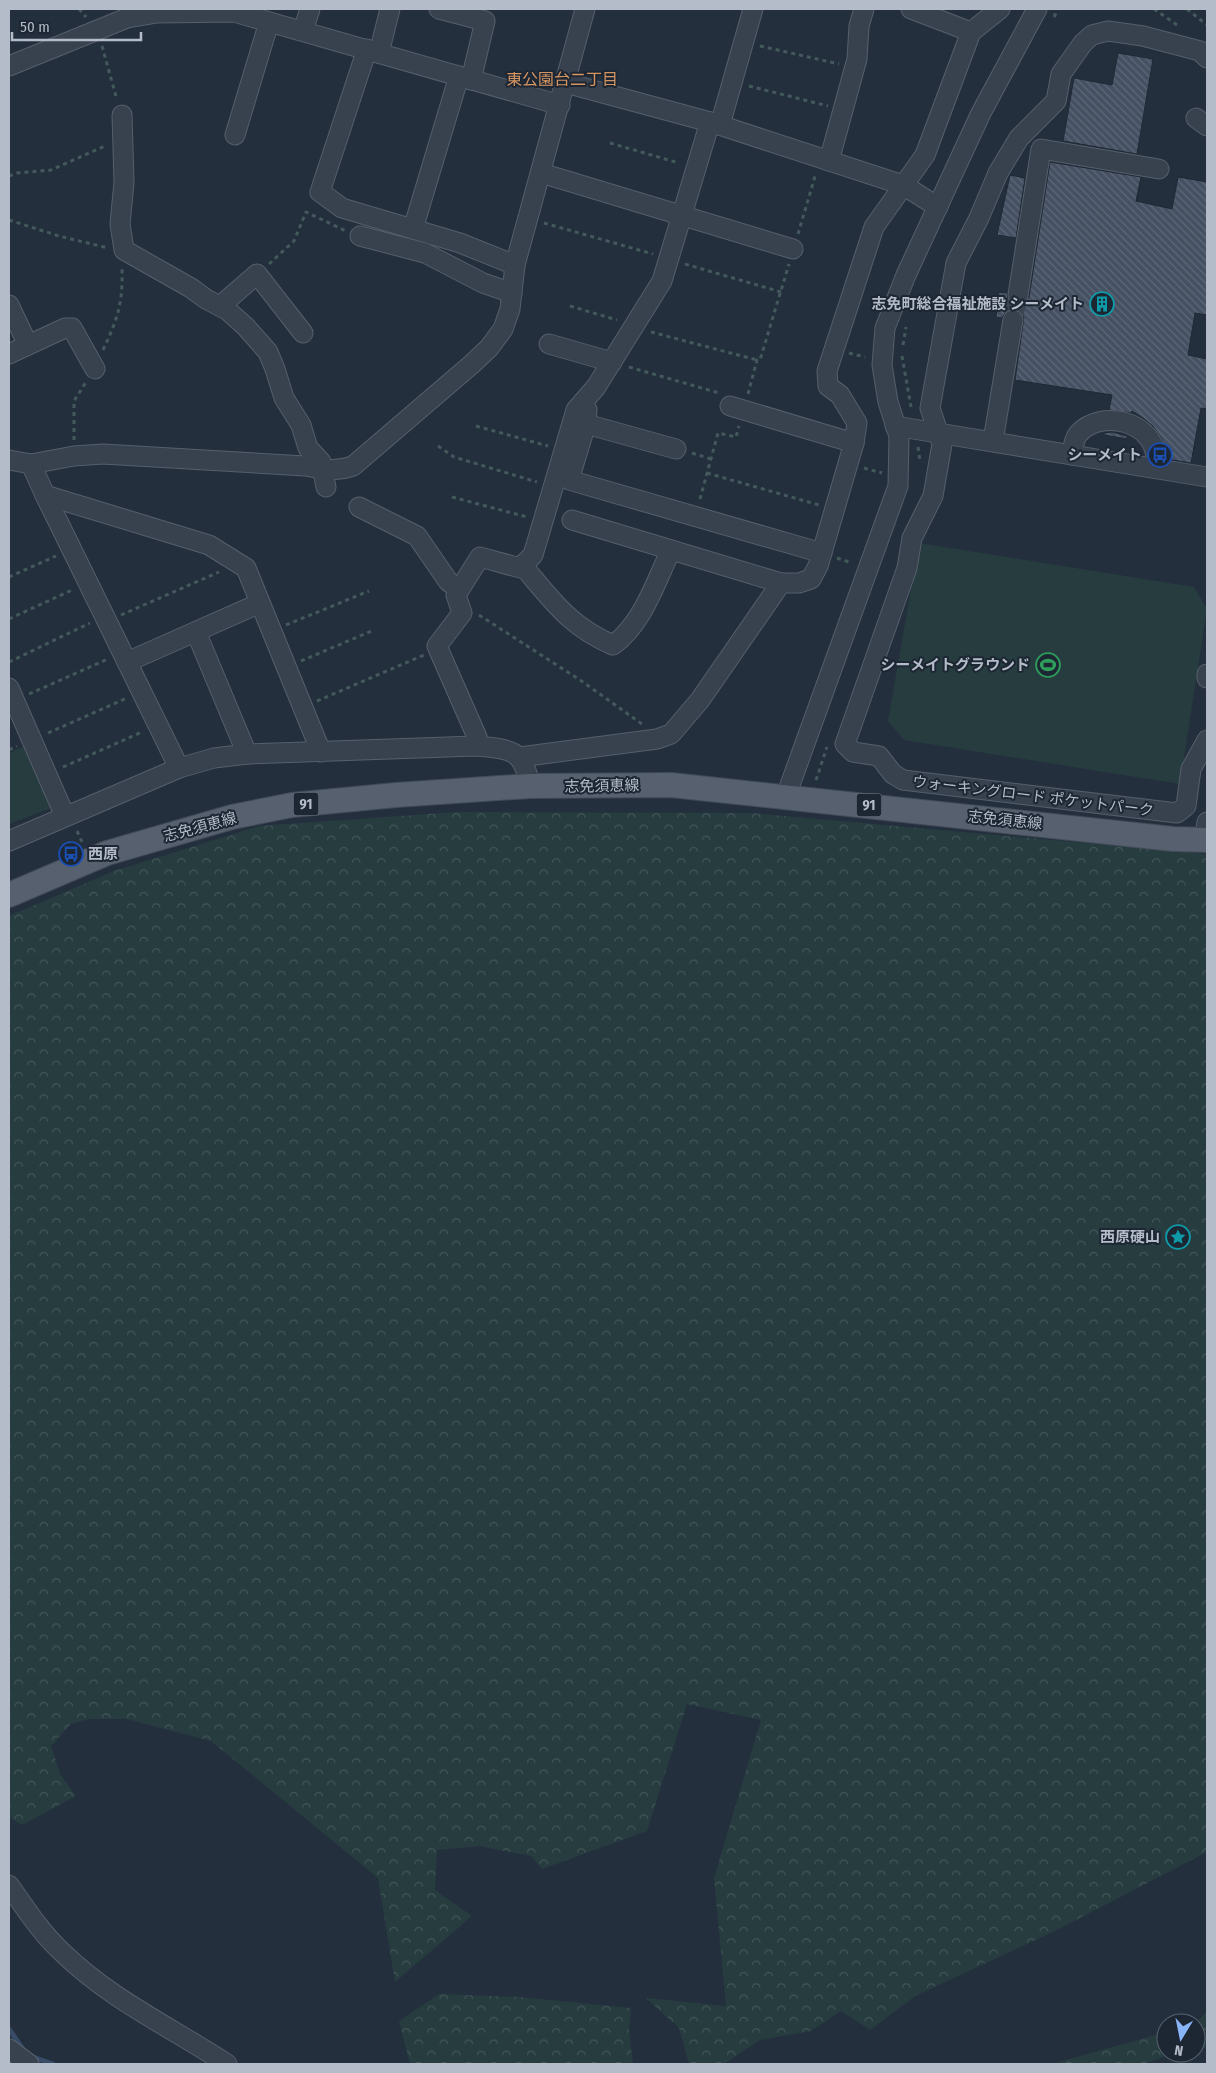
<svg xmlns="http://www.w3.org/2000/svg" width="1216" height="2073" viewBox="0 0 1216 2073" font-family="'Fira Sans Condensed','Noto Sans JP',sans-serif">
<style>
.forest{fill:url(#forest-crowns)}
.park{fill:#263c3f}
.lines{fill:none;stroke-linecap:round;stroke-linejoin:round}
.stream{stroke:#394c67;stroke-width:5}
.building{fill:url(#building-back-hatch);stroke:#1f2835}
.minor-tunnel{stroke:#3a4453;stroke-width:19;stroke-dasharray:19 9;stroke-linecap:butt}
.minor-casing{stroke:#565f6c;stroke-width:21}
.major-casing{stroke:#414a57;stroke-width:26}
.path{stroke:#44595c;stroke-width:3;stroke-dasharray:4 4;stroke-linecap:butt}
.minor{stroke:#38414e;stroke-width:19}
.major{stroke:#56606e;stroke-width:24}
.labels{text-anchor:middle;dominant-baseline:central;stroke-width:4;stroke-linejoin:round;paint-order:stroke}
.shield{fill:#1d2633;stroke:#878f9c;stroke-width:1}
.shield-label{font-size:14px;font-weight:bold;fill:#b4bcc9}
.poi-label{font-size:15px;font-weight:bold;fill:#b4bcc9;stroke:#1d2633;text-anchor:end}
.street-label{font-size:15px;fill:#b4bcc9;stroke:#1d2633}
.neighbourhood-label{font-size:16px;fill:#d59563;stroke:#1d2633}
</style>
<defs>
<pattern id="forest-crowns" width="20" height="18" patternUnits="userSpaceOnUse" patternTransform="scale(1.25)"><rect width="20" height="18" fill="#263c3f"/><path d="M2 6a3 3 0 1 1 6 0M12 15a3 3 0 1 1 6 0" fill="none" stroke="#435659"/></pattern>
<pattern id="building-back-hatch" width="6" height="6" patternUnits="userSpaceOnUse" patternTransform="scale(1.25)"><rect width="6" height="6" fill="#455162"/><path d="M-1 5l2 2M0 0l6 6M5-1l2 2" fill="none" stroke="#5d6877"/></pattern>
</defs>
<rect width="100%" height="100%" fill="#242f3e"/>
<g class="forest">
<path d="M457,812L752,813L1207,854V1852L1055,1931L915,1996L870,2030L841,2011L811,2031L760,2040L724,2064H689L679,2028L646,1998L726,2006L714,1878L761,1720L687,1704L647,1831L542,1869L531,1856L479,1846L437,1850L435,1890L472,1916L395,1982L378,1878L211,1741L126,1719H90L71,1724L51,1746L60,1774L76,1796L22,1825L9,1817V916L114,871L259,826Z"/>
<path d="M439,1994L519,1997L631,2008L629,2030L633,2064H410L399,2021Z"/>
<path d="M1207,2011V2048L1196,2049V2023Z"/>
<path d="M1166,2032V2053H1174L1144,2064H1052Z"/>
</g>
<g class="park">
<path d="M919,543L1194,587L1207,609L1180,784L904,740L888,721Z"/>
<path d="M29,744L54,807L9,824V753Z"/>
</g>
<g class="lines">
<g class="stream">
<path d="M9,2029L24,2051"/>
<path d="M30,2056L53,2064"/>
</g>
</g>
<g class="building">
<path d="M1118,53L1153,59L1137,154L1063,141L1074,78L1112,85Z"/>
<path d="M1050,162L1141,177L1136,201L1172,209L1178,177L1207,182V315L1195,313L1188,355L1207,359V409L1201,408L1191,463L1167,459L1162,439L1153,426L1143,418L1132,411L1131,413L1109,410L1112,395L1015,380L1024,317L1020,312L1014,309L1005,313L1002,318L996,317L999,292L1007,293L1008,299L1016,306L1022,305L1029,297Z"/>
<path d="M1010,175L1025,178L1016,238L997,235Z"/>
<path d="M1112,432L1127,436V439L1104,435V433Z"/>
</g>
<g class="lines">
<path class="minor-tunnel" d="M1013,320L1018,295"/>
<g class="minor-casing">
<g id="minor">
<path d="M439,9L485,21L471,80"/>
<path d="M911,9L971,32"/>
<path d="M303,31L310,9"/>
<path d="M367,49L320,192L342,208L460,243L515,265"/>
<path d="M379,53L390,9"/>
<path d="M1207,58L1200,51L1143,36L1108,31L1092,35L1083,43L1061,74L1056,101L1019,138L998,173L979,218L956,263L930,408L942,444L933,496L912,538L907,568L845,744L853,752L879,756L893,774L903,780L1177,813L1186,806L1191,769L1207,740"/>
<path d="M9,66L127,18L157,13L234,12L560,105"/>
<path d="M566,83L710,122L903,185L938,207"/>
<path d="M122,115L124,182L120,224L124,250L191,288L206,299L227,310L246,327L268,352L275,369L284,398L301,425L308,448L321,462L326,487"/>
<path d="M1196,118L1207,126"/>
<path d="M720,125L753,9"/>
<path d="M235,135L269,22"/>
<path d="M829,161L857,59L859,26L864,9"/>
<path d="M541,173L793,249"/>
<path d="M413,229L459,76"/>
<path d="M360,236L425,253L483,283L512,293"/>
<path d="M1018,295L1041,149L1159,169"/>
<path d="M9,305L28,345"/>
<path d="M220,306L257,274L303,333"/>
<path d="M549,344L612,362"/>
<path d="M9,354L65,328H72L95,369"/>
<path d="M583,402L587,410L586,424L569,480L822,553"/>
<path d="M730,406L854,443"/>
<path d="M586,424L676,449"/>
<path d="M895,426L1207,477"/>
<path d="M993,441L1013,320"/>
<path d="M1072,455C1073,448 1074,438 1079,433C1102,409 1153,421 1156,457C1156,460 1155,465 1154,468"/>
<path d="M9,460L31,464L74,456L103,454L305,466C323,469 336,472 353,466L472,364L489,348L503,329L510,309L515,265L585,9"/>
<path d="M31,464L45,495L209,545L246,568L321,752"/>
<path d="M45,495L179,768"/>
<path d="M359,507L417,536L448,581L459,590"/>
<path d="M572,520L781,583"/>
<path d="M522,565C552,600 569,626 613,645C643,623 655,583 671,550"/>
<path d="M196,632L247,754"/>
<path d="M127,662L260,603"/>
<path d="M1207,674V678"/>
<path d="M9,688L65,816"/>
<path d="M476,746L477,737L437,646L462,613L456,595L480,557L520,568L533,555L576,410L596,387L662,281L710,122"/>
<path d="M520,757L657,739L671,734L700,700L781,583H799L811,579L818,566L854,443L857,423L840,395L828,386L827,371L874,227L925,155L971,32L1000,9"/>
<path d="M786,796L898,486L899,436L888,402L882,365L885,328L906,275L981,113L1037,9"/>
<path d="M1204,840L1207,822"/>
<path d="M9,841L179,768L214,758L247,754L476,746C511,749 523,749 530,786"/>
<path d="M9,1885C26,1909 41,1933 63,1953C110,1999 172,2028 227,2064"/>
<path d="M9,2049L29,2064"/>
</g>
</g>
<g class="major-casing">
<path id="major" d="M9,895L107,853L232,817L292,805L396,795L530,786L671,785L1173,839L1207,840"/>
</g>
<g class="path">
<path d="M79,9L86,17"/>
<path d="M1154,9L1180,27"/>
<path d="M1187,9L1207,25"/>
<path d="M1054,17L1058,9"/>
<path d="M102,46L117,100"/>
<path d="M760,46L839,64"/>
<path d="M749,86L828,106"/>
<path d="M610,143L679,163"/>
<path d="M9,176L17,173L51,170L105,146"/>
<path d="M9,220L59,236L108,248"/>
<path d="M544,223L653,254"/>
<path d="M798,234L816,173"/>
<path d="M269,264L294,241L306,212L346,231"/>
<path d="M685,264L781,292"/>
<path d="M570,306L617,320"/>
<path d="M651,332L757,360"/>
<path d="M903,345L906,327"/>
<path d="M103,350C118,318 123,303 122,268"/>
<path d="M849,353L865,357"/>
<path d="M902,356L911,407"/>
<path d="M629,367L719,393"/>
<path d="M748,394L757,360H760L789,264"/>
<path d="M476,426L548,446"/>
<path d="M74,440V401L86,382"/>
<path d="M438,446L454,457L537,482"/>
<path d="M918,447L920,461"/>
<path d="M692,453L711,459"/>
<path d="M864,468L882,473"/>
<path d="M707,473L819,505"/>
<path d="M452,497L527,517"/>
<path d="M700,499L718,433L736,437L739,426"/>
<path d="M837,558L852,563"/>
<path d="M9,577L56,556"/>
<path d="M121,615L219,572"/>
<path d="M479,615L580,680L642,724"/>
<path d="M9,619L72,590"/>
<path d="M286,625L369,591"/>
<path d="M301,661L374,630"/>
<path d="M9,662L90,623"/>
<path d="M29,694L108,659"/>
<path d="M317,701L424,655"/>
<path d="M48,733L127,698"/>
<path d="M9,750L17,746"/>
<path d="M63,767L142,732"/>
<path d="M816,780L827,747"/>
<path d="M77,831L83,844"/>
</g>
<use href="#minor" class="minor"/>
<use href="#major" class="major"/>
</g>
<defs>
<g id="building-ring" transform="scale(1.25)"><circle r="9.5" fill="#1d2633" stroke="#0f9aa8" stroke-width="1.5"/><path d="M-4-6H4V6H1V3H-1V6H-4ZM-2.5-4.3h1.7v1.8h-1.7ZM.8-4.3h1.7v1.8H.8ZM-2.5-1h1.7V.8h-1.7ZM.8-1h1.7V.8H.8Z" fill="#0f9aa8"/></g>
<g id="bus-ring" transform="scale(1.25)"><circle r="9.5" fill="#1d2633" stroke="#1a4fb4" stroke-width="1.5"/><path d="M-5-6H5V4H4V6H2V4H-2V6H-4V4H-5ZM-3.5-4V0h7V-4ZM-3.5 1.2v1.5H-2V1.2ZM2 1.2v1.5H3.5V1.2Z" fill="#1a4fb4"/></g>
<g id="stadium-ring" transform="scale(1.25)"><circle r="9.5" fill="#1d2633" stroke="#2e9e5b" stroke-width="1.5"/><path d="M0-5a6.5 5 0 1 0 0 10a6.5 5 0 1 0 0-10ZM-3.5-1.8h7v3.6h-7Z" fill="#2e9e5b"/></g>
<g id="sight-ring" transform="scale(1.25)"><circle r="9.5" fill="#1d2633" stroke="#0f9aa8" stroke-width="1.5"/><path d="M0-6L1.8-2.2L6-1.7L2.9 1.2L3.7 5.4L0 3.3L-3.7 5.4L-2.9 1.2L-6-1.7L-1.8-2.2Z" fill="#0f9aa8"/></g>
</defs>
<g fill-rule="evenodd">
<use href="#building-ring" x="1102" y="304"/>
<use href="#bus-ring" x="1160" y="455"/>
<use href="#stadium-ring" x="1048" y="665"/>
<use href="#bus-ring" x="71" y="854"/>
<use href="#sight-ring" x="1178" y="1237"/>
</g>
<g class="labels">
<g class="shield">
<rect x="293.5" y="792.5" width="25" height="23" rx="4"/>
<rect x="856.5" y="793.5" width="25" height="23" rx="4"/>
</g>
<g class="shield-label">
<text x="306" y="804">91</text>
<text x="869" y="805">91</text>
</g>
<g class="poi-label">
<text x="1084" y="304">志免町総合福祉施設 シーメイト</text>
<text x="1142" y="455">シーメイト</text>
<text x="1030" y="665">シーメイトグラウンド</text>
<text x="88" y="854" text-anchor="start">西原</text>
<text x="1160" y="1237">西原硬山</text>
</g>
<g class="street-label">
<text transform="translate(602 786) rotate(-1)">志免須恵線</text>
<text transform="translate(1033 796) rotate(7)">ウォーキングロード ポケットパーク</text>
<text transform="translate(1005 820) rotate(6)">志免須恵線</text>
<text transform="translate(200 827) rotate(-15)">志免須恵線</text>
</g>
<g class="neighbourhood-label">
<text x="562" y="79">東公園台二丁目</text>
</g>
</g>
<rect width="1216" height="2073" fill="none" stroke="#b4bcc9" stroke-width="20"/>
<g transform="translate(1181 2038) rotate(190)"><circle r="24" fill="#1d2633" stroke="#59626f"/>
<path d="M0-4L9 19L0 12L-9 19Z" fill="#8ab4f8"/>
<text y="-8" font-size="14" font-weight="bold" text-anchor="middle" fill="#b4bcc9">N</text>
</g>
<path d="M12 32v8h129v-8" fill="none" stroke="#b4bcc9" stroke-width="2.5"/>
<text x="20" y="32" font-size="15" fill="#b4bcc9" stroke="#1d2633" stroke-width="4" paint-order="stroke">50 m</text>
</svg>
